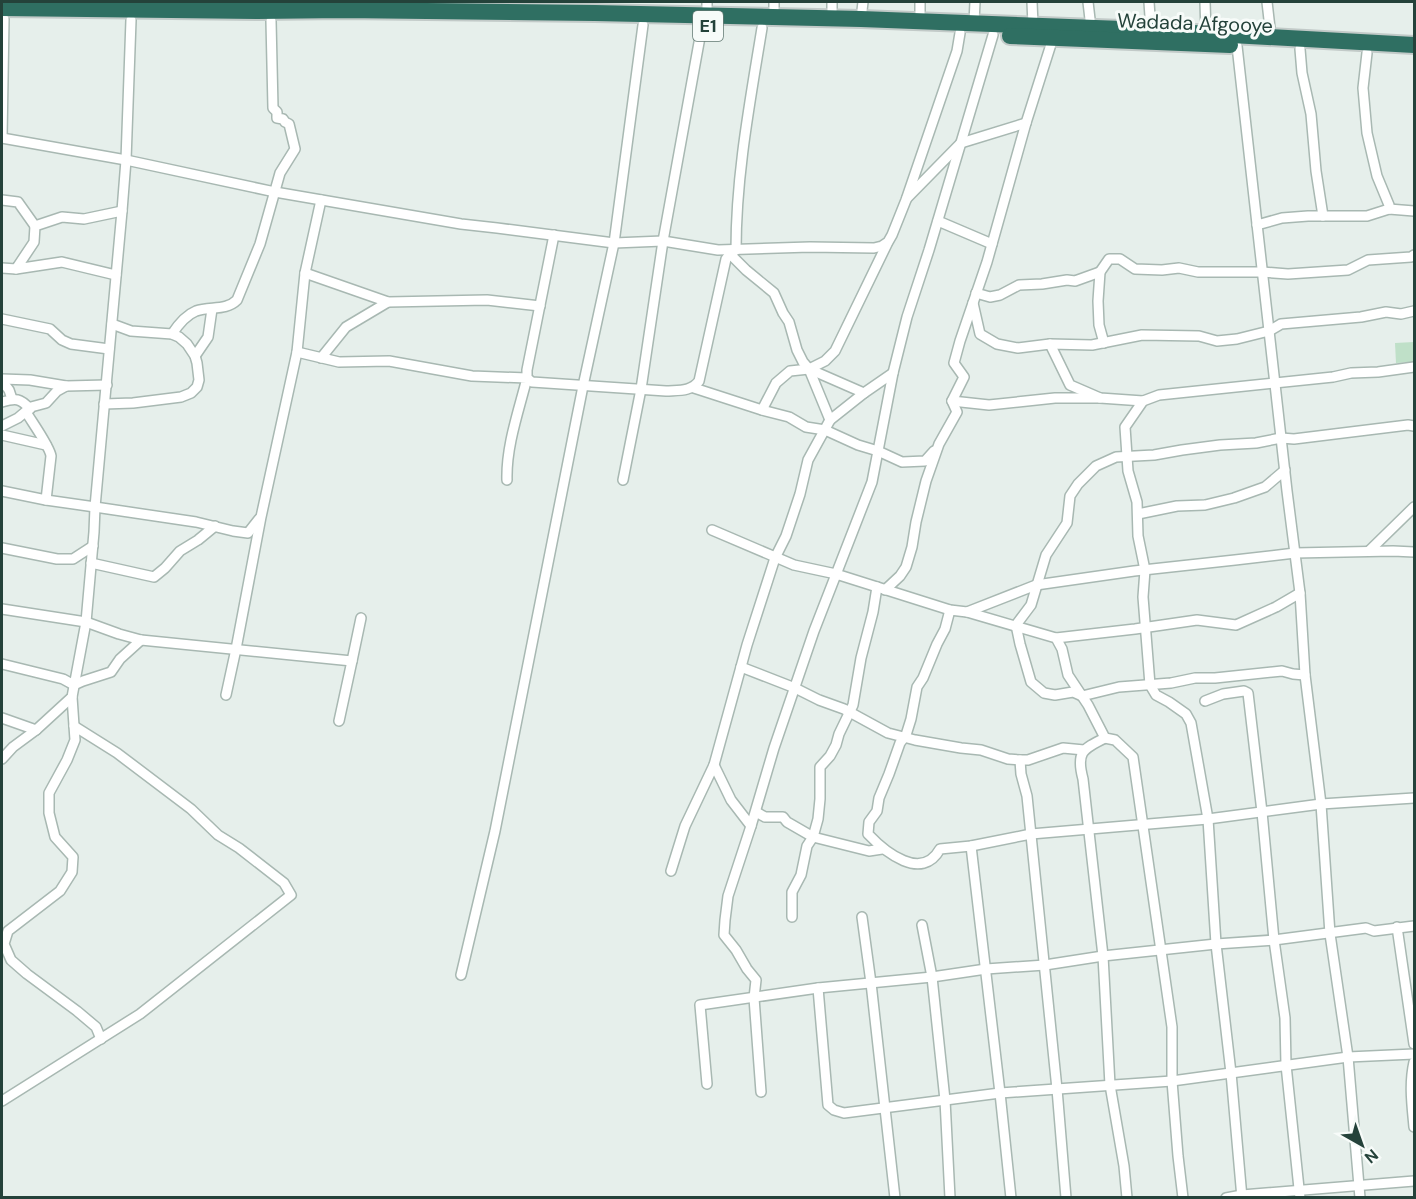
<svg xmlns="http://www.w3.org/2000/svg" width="1416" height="1199" viewBox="0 0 1416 1199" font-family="'DM Sans',sans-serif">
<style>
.green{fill:#bfe0c8}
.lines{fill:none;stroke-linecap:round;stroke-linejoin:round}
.street-casing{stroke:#a8b8b2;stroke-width:12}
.highway-casing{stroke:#c2cac8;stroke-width:20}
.street{stroke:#fff;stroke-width:9}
.highway{stroke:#2f6f62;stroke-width:16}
.labels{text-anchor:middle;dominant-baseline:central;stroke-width:6;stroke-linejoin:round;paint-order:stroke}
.shield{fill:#f7fbf9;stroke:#637a73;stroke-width:1.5}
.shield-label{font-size:18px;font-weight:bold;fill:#24423a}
.street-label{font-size:20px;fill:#24423a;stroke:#f7fbf9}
</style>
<rect width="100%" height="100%" fill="#e6efeb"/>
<path class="green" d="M1414,342V362L1396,363L1395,343Z"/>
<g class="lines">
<g class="street-casing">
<g id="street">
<path d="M774,2V17"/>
<path d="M832,2V18"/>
<path d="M1032,2L1033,25"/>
<path d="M1088,2L1091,28"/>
<path d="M1149,2L1151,31"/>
<path d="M1205,2L1206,33"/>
<path d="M1267,2L1271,37"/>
<path d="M707,14V2"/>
<path d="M861,19L863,2"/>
<path d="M920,21V2"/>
<path d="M974,22L975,2"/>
<path d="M1237,46L1287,491L1300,593L1305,675L1321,804L1330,934L1348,1057L1360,1198"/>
<path d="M1300,49L1302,73L1311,114L1316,171L1323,216"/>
<path d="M1367,53L1363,88L1367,133L1377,176L1389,205V209"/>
<path d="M2,138L126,160L275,192L461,224L497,228L614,243L663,241L718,250L810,247L874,248L882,246L888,242L892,235L906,200L957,51L960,33"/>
<path d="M2,138L4,19"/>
<path d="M907,198L961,143L1026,123"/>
<path d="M2,200L18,202L35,226"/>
<path d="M938,221L992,244"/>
<path d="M1257,225L1282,218L1308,216H1367L1389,209L1414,211"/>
<path d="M554,235L527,370V378L532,382L666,391C678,390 691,392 699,381L726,259L730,254L736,250C736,175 750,102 762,28"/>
<path d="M730,254L746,270L774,293L783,313L789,322L797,350L803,362L809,369L864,393"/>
<path d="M2,268L16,269L34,242L35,226L62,217L84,219L122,211"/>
<path d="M16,269L62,262L116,275"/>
<path d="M305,273L388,302L487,300L540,306"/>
<path d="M976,293L990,297L1000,295L1019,285L1042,284L1067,280L1075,281L1100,272"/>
<path d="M973,303L980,334L997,344L1018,348L1050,344L1092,345L1142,335L1199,336L1217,341L1237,339L1269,331L1281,324L1361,317L1386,312L1401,314L1414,311"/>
<path d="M2,319L50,329L62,340L71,344L109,349"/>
<path d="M172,334C178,325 186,315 196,311C210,306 226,311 237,300L260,244L280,173L295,149L289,124L285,122L283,119L277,118V112L273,108L271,21"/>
<path d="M1104,343L1099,325L1098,301L1100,272L1109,259H1120L1135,269L1162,270L1179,268L1198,272H1262L1288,274L1348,270L1368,260L1411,257L1414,255"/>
<path d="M1050,344L1070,385L1100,398L1143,401"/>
<path d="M297,352L339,362L389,361L472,376L527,378C519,410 506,446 507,480"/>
<path d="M195,356L208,337L212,309"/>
<path d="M321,358L346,327L388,302"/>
<path d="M809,369L830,420"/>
<path d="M2,379L30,380L66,386"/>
<path d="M2,381L9,390L12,399"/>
<path d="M694,388L762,410L776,383L790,371L809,369L825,361L835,351L887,244"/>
<path d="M952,401L989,405L1055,398H1100"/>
<path d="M2,402C16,398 20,398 30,409"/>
<path d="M104,404L133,403L181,397L191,393L197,387L199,380L197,363L195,356L187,344L179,337L172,334L131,331L112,324"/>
<path d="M762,410L789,417L806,427L825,430L858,445L878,451L902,462L925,461L934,451"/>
<path d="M26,412C32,422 50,447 51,456L46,500"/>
<path d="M2,426L18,418L31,407L46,403L57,391L66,386L107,385"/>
<path d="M2,435L46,445"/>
<path d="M623,480L641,389L663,241L702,26"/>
<path d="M2,491L46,500L95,507L122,211L126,160L131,20"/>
<path d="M1138,514L1177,506L1205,505L1234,498L1265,487L1285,470"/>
<path d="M712,530L794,565L836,574L950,610L967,612L1036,585L1134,571L1235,560L1295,553L1393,551L1414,552"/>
<path d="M2,548L57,559H73L93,546"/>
<path d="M1369,551L1414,507"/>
<path d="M91,563L154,577L165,568L180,551L198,540L215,526"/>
<path d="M885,590L900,576L906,567L912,547L916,522L926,481L939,444L957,412L952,401L964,377L954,363L960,341L987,262L1026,123L1053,38"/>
<path d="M2,609L86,622L119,634L141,640L352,661L339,721"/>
<path d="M950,610L945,629L937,644L923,678L917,687L911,719L906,735L900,743L889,774L879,798L877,811L869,822L868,834C885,852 922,882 940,849L971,846L1031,834L1208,819L1321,804L1414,798"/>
<path d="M967,612L1056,638L1062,649L1068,675L1088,705L1105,738L1115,740L1133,757L1172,1027V1081L1178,1156L1183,1198"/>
<path d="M1056,638L1135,629L1197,620L1236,625L1276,607L1300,593"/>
<path d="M352,661L361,618"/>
<path d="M2,664L63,679L74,685L83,681L111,672L120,659L141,640"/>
<path d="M741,667L795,688L819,700L844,709L888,733L915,740L961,748L981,750L1008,759L1020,760H1028L1063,748L1084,750"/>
<path d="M1305,675L1293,674L1282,671L1215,678H1195L1171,683L1119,687L1082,696L1073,692L1055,695L1044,693L1031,682L1020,644L1016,625L1031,605L1046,555L1067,523L1070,496L1078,484L1096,466L1116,457L1154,455L1182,450L1220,445L1256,443L1281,438L1294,439L1408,425L1414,426"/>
<path d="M226,695L236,649L261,517L297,352L305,273L321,200"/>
<path d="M72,697L75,740L67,760L49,793V813L55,837L73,857L72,872L60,891L8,931L4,944L11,960L27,974L77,1011L96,1027L101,1039"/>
<path d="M1205,701L1223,694L1244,691L1248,693L1262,812L1274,940L1285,1018L1286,1065L1300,1198"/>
<path d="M2,718L36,730L72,697L86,622L94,532L95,507L196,522L233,531L248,533L259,519"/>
<path d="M1105,738C1082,749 1076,753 1083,779L1103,956L1110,1085L1124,1166L1127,1198"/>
<path d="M2,759L13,747L36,730"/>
<path d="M1020,760L1021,774L1027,796L1057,1089L1066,1198"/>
<path d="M714,765L731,800L751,826"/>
<path d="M756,812L765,817H783L787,822L813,837L869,851L882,849"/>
<path d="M971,846L1000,1093L1011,1198"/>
<path d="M671,871L685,826L714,765L747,645L775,558L786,536L800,494L808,460L830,420L864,393L893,373"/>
<path d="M792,917V892L801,875L807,846L813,837L818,819L820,799V767L830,756L836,745L839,734L853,705L861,658L873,612L877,587"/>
<path d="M862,917L871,983L895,1198"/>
<path d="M922,925L932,977L945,1100L950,1198"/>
<path d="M1397,927L1414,1044"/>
<path d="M461,975L495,831L583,386L614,243L643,25"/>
<path d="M818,988L828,1105L834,1110L844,1113L1000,1093L1172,1081L1348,1057L1414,1054"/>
<path d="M1414,1062C1409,1084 1412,1105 1414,1127"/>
<path d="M707,1084L700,1005L818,988L932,977L986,969L1045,965L1103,956L1216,944L1274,940L1366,928L1374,931L1414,926"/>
<path d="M761,1092L754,998L756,980L747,969L736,950L724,935L725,920L728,896L751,826L774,748L814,631L872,482L893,373L907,317L929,250L993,35"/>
<path d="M2,1101L140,1014L291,895L284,883L239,848L218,835L191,809L117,753L74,726"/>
<path d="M1226,1198L1242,1195L1414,1181"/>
<path d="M1242,1198L1231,1073L1216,944L1208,819L1191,723L1186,714L1169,702L1156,695L1150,685L1143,597L1145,570L1138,536L1137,502L1128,471L1125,427L1143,401L1159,395L1333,377L1351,373L1378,372L1414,367"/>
</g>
</g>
<g class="highway-casing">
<g id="highway">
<path d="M2,8L257,11L344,10L595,13L861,19L1122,29L1414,45"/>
<path d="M1010,36L1230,45"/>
</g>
</g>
<use href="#street" class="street"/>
<use href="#highway" class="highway"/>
</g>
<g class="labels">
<rect class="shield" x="693" y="11" width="30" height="30" rx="4.5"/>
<g class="shield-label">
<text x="708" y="26">E1</text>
</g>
<g class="street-label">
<text transform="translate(1195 23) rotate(2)">Wadada Afgooye</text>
</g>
</g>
<rect width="1416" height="1199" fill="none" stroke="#24423a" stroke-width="6"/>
<g transform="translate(1362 1145) rotate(140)" stroke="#f7fbf9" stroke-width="4.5" paint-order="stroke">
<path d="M0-4.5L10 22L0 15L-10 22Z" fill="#24423a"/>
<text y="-9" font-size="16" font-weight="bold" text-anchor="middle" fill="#24423a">N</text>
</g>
</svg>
